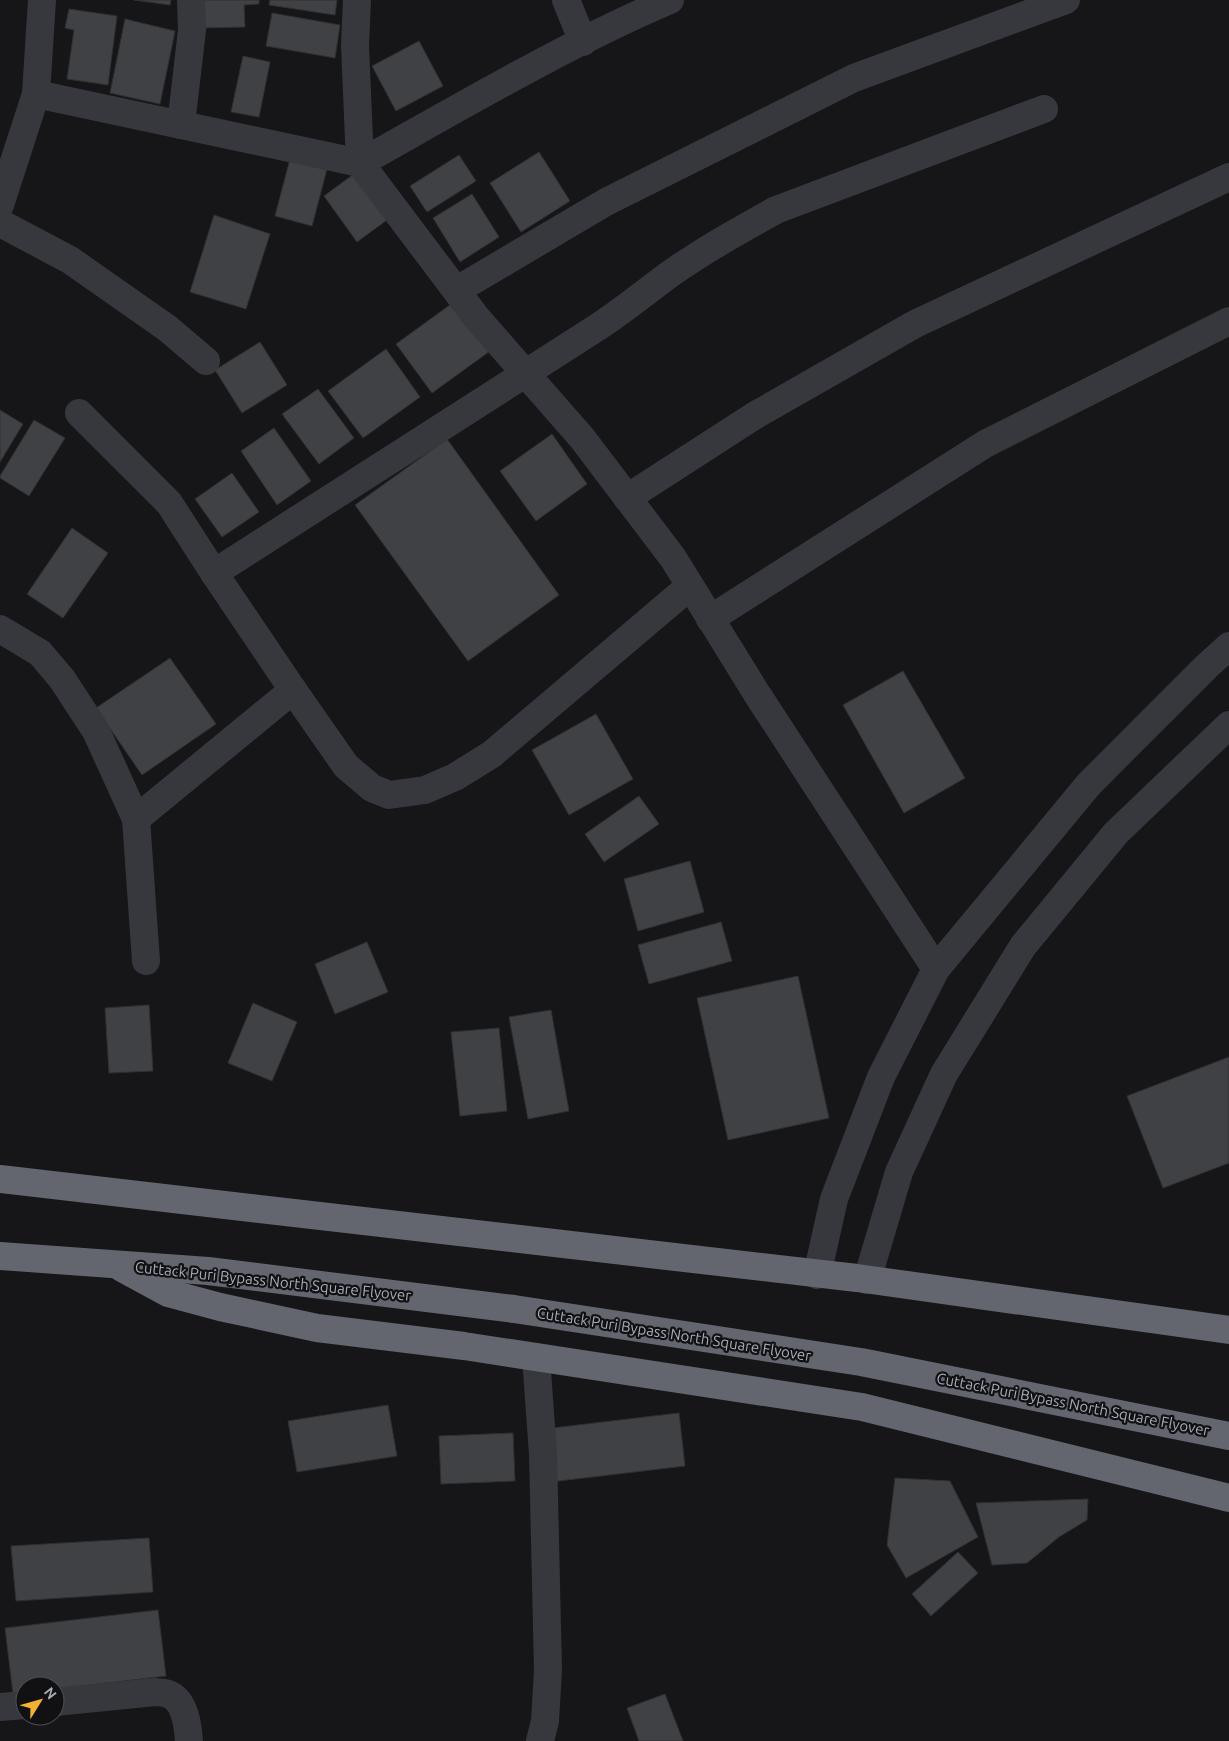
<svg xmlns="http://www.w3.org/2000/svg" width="1229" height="1741" viewBox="0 0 1229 1741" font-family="Ubuntu,sans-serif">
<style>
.building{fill:#404145;stroke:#303034}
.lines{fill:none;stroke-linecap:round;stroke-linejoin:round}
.street{stroke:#37383d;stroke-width:28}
.highway{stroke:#63666e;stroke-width:28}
.labels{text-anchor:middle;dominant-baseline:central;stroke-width:4.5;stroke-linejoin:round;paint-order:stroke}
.street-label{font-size:15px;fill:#a8adb8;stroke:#111113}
</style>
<rect width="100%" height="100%" fill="#161618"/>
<g class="building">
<path d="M134,0H171L170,5Z"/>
<path d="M201,0H259V4L244,5L245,27L202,28Z"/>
<path d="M270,0H337L335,15L269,5Z"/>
<path d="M69,9L117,16L108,85L67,79L74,30L65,28Z"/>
<path d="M272,13L340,25L335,58L266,46Z"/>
<path d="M125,19L175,31L160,104L110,93Z"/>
<path d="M419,41L443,86L396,111L372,66Z"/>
<path d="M243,56L270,62L259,117L231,112Z"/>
<path d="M539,152L570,201L521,232L490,183Z"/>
<path d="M459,155L476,181L427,212L410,186Z"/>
<path d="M290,159L327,169L312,226L275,216Z"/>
<path d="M358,171L391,217L357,242L324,196Z"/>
<path d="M472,194L499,237L460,262L433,218Z"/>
<path d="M214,215L270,234L246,309L190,292Z"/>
<path d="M454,302L490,351L432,393L396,344Z"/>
<path d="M260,342L287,385L242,413L215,370Z"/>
<path d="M386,349L420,397L363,438L328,391Z"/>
<path d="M318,389L354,438L319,464L282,414Z"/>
<path d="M0,410L23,424L0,462Z"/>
<path d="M34,420L65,438L29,496L0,478V476Z"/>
<path d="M274,428L311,481L277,505L241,451Z"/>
<path d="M552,434L587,484L536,521L500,471Z"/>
<path d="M447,439L559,595L468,661L355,505Z"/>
<path d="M232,473L259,512L222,537L195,499Z"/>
<path d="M72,528L108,553L63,618L27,594Z"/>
<path d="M170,658L216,724L142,775L96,708Z"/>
<path d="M903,671L965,778L904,813L843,705Z"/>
<path d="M596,714L633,779L569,815L532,750Z"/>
<path d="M639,796L659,824L604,862L585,834Z"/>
<path d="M690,861L704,912L638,931L624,879Z"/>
<path d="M721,922L732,961L649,984L638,945Z"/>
<path d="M367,942L388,992L335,1014L315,964Z"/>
<path d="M798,976L829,1118L728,1140L697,998Z"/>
<path d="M253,1003L297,1022L272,1081L228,1063Z"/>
<path d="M149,1005L153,1071L109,1073L105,1008Z"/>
<path d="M551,1010L569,1111L528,1119L509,1017Z"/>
<path d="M499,1028L507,1111L460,1116L451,1032Z"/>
<path d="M1229,1057V1163L1163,1188L1127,1096Z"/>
<path d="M388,1405L397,1456L297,1472L288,1421Z"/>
<path d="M679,1413L685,1466L550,1482L544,1429Z"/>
<path d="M513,1433L515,1481L441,1484L439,1436Z"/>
<path d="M895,1478L950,1481L978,1537L906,1578L887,1545Z"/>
<path d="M1088,1499L1087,1520L1059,1537L1027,1563L992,1565L976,1503Z"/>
<path d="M149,1538L153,1592L16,1601L11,1546Z"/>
<path d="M958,1552L978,1573L931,1616L912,1594Z"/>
<path d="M158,1610L166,1676L55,1689V1686H25V1692L13,1694L5,1628Z"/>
<path d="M665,1694L683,1741H639L627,1708Z"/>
</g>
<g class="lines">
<g class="street">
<path d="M357,0L355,46L360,163L476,317L582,438L673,558L757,694L936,969"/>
<path d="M566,0L583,42"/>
<path d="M36,94L360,163C462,106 563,46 670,0"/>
<path d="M181,125L192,30L191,0"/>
<path d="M0,205L36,94L42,0"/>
<path d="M0,223L70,260L167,328L206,361"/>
<path d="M457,290L606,202L854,78L1066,0"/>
<path d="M79,413L169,503L214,573L293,690"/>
<path d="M627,498L754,416L915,324L1229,177"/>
<path d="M214,573L601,325C625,309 647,291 670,274C704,250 740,230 776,210L1044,109"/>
<path d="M710,619L985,444L1229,321"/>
<path d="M0,629L40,653L62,679L96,731L136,819L146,961"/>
<path d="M136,819L293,690L346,766L372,788L389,795L425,790L455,777L492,754L690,586"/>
<path d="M817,1275L834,1199L881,1077L936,969L1089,784L1207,666L1229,646"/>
<path d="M867,1280L899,1172L944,1074L1023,946L1116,833L1229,725"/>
<path d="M536,1357L543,1454L548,1670L545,1721L540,1741"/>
<path d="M55,1702L155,1692C159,1693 164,1692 168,1694C185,1700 188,1726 189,1741"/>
<path d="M0,1707L25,1705"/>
</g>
<g class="highway">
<path d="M0,1179L857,1278L1229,1330"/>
<path d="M0,1256L208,1271L514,1309L861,1362L1229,1436"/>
<path d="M122,1268L168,1293L220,1307L317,1328L464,1346L862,1407L1229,1498"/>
</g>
</g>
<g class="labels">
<g class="street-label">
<text transform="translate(273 1281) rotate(6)">Cuttack Puri Bypass North Square Flyover</text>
<text transform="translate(674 1334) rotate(9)">Cuttack Puri Bypass North Square Flyover</text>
<text transform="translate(1073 1404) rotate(11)">Cuttack Puri Bypass North Square Flyover</text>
</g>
</g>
<g transform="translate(40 1701) rotate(53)"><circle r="24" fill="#111113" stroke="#4d4f55"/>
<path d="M0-4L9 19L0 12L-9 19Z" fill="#f2b134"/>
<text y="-8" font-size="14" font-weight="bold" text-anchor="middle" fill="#a8adb8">N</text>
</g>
</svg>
